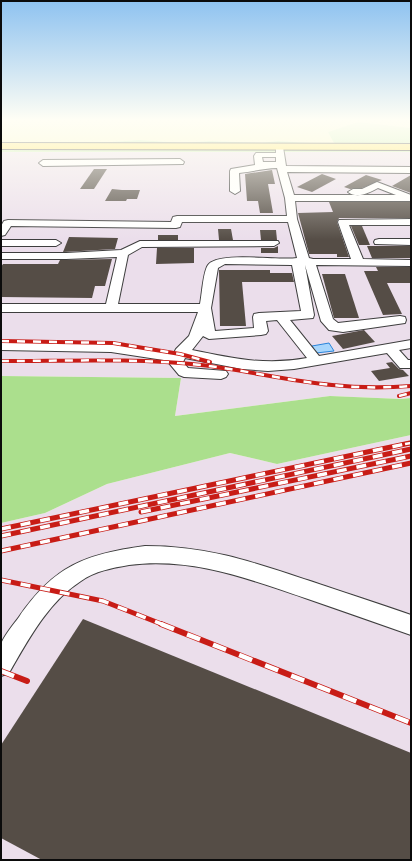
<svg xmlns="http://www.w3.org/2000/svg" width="412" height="861" viewBox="0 0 412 861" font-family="'Roboto Serif',serif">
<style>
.industrial{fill:#ebdeeb}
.farmland{fill:#f8f8c6}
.green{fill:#caedaf}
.forest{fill:#abdf8d}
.water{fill:#a8d6fc;stroke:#2884db}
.building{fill:#554d46}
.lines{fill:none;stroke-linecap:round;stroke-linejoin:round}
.minor-casing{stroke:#3e3e3e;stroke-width:2}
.major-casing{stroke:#1c1c1c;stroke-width:2}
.minor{fill:#fff;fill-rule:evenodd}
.major{fill:#ffe459;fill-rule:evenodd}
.rail-far2-casing{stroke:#c81c16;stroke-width:4}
.rail-far1-casing{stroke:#c81c16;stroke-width:5}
.rail-casing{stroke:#c81c16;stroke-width:6}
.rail-far2{stroke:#fff;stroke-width:2.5;stroke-dasharray:8;stroke-linecap:butt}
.rail-far1{stroke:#fff;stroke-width:3.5;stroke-dasharray:10;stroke-linecap:butt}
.rail{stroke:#fff;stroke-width:4.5;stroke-dasharray:14;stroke-linecap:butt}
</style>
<rect width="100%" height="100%" fill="#fffde9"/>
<g class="industrial">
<path d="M1,152H411V398L401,399L330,396L175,416L181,378L1,376Z"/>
<path d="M411,435V860H1V523L45,513L107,484L230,453L277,464Z"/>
</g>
<path class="farmland" d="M1,120H411V128L358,122L328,132L335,143H309L279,141L261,143L210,141L182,143L139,140L112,142H1Z"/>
<path class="green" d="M358,122L411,128V152H1V142H112L139,140L182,143L210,141L261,143L278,141L309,143H334L328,132Z"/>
<path class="forest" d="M1,376L181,378L175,416L330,396L401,399L411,398V435L277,464L230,453L107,484L45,513L1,523Z"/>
<path class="water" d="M329,343L334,351L316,353L312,346Z"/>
<g class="building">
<path d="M94,169H107L94,189H80Z"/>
<path d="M272,170L275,184H268L273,213H260L258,201H247L245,174Z"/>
<path d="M322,174L336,179L312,192L297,187Z"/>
<path d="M366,175L382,180L362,188L350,189L344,187Z"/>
<path d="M411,175V193L392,186Z"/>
<path d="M112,189L122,190H140L137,199H127L126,201H105Z"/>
<path d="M329,202H411V218H339L337,222L349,257H337V254H309L298,213L333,212Z"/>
<path d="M351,226H362L370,245H359Z"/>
<path d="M218,229H231L233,240H219Z"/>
<path d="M260,230H276L277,240H261Z"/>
<rect x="158" y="235" width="20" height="5"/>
<path d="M69,237L118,238L115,249L63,252Z"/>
<path d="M278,246V253H261V248H274Z"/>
<path d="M367,246H411V258H372Z"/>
<path d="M157,248H194V263L156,264Z"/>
<path d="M112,259L105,286H95L92,298L1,297V267L3,264H58L60,260Z"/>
<path d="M376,267H411V283H387L402,314L383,315L364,271H378Z"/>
<path d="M219,270H270V273H292L294,282H242L246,326H220Z"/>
<path d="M322,274H345L359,318H334Z"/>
<path d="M364,330L375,342L343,349L332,336Z"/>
<path d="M392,362L399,369L403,370L409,376L379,381L371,371L390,368L386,363Z"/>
<path d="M83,619L411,753V860H42L1,838V745Z"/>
</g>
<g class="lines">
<g class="minor-casing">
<g id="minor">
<path d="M276,145H282L283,147L286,166L411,167V173L287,172L294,195H396L378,188C369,193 357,199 348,192L353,189H362L377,182L411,195V201H295L297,219L309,258L313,259H351L338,222L339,220L411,219V225H349L363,259L411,260V266L316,265L333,319L338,323L400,316L405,317L406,320L405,323L343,332L329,330L321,321L305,265L314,315L313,318L290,320L319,356L411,340V348L399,350L408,360H411V368H400L387,353L294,369L268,371L242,369L185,358L183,362L188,368L226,371L228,374L226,377L221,379L184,377L179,375L169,363L170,361L111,352L1,350V342L111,344L174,353L176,349L189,336L198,312H1V304H106L117,257L66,259H1V253H66L121,250L140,241H278L279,243L274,246L142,247L128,255L118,304H200C202,295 203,272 208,265C218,251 279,261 297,258L288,222H182L180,227L176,228L11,226L5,235L1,236V226L4,221L8,220L171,222L173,217L177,216H287L285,198L277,168C264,168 252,172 239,173L240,191L235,194L230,191V171L231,169L255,165L254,156L256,153H276ZM262,157H276V162H263ZM225,264L292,265L301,311L259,313L254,314L253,317L254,328L215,331L211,308L218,268ZM277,320L307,358C265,366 232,358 192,350L203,336L209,339L261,335L266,334L268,331L266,321Z"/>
<path d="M180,159L184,162L183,164L43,166L39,163L43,160Z"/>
<path d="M379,239H411V245L375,244L374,242L375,240Z"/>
<path d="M1,240H56L61,243L56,246H1Z"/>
<path d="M145,546C206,546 250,561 307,580C342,592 377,603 411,615V635C377,623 343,611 308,599C249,579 193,557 129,565C112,568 95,571 81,581C48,602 28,640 9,673L1,676C1,667 0,655 1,645C2,638 14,624 19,617C54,566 85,554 145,546Z"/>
</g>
</g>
<g class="major-casing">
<path id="major" d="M1,143L411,144V150L1,149Z"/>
</g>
<use href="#minor" class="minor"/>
<use href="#major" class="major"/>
<g class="rail-far2-casing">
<g id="rail-far2">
<path d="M1,341L113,343L180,354L210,362"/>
<path d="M1,361C67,361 135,358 201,365C245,370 288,381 332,385C359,388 385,388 411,386"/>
<path d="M399,396L411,393"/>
<path d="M405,444L411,443"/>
</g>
</g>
<g class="rail-far1-casing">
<g id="rail-far1">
<path d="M141,512L411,456"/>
<path d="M1,529L410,443"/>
<path d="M1,536L411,449"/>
<path d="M1,551L411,463"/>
<path d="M1,580L103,601L164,625"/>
</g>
</g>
<g class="rail-casing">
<g id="rail">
<path d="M161,624L411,723"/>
<path d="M1,671L27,681"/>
</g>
</g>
<use href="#rail-far2" class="rail-far2"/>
<use href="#rail-far1" class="rail-far1"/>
<use href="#rail" class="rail"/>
</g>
<linearGradient id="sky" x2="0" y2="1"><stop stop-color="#8ec2f0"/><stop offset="0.5" stop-color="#fffef5"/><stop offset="1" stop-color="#fffef5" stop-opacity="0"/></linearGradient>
<rect width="412" height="240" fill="url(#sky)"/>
<rect width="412" height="861" fill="none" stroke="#0b0b0b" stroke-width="4"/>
</svg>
